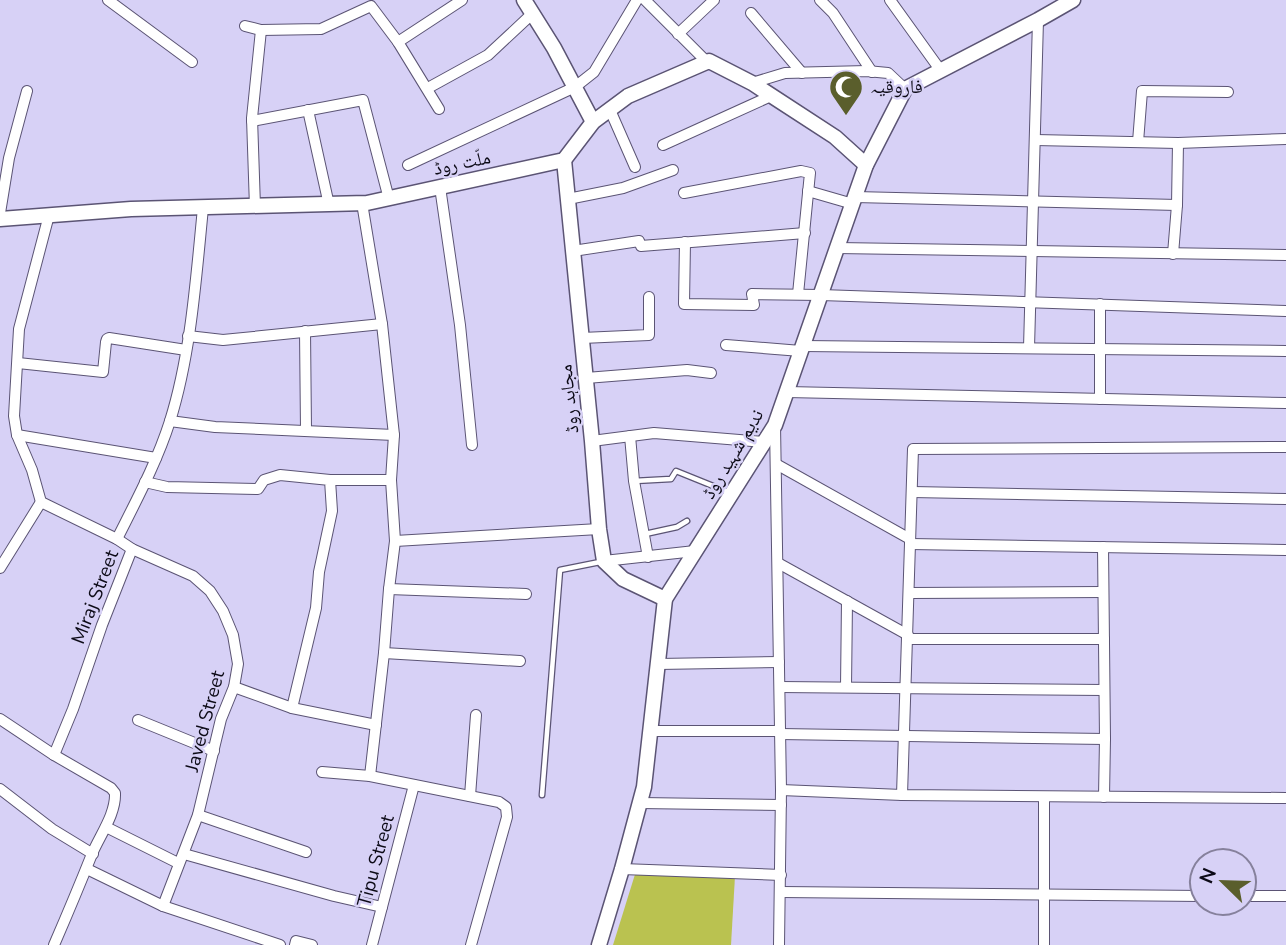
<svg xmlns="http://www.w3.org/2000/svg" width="1286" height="945" viewBox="0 0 1286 945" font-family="'Nunito Sans','Noto Naskh Arabic',sans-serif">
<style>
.green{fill:#bac250}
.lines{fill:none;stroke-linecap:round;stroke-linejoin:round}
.lane-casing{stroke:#5b5474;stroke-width:7}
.street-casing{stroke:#5b5474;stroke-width:12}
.secondary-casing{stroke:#5b5474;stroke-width:17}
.lane{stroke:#fff;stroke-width:4.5}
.street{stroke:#fff;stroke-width:10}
.secondary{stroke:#fff;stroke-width:14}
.labels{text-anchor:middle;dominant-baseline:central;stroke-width:5;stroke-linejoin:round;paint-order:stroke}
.poi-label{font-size:19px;fill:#0c0a16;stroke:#d7d1f6;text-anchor:start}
.street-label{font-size:19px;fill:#0c0a16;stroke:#d7d1f6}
</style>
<rect width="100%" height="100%" fill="#d7d1f6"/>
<path class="green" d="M637,868L735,876L731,945H613Z"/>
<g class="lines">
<g class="lane-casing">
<g id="lane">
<path d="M634,481L671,479L676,471L728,492"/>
<path d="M645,534L677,527L687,521"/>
<path d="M542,795L560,570L600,562"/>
</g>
</g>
<g class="street-casing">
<g id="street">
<path d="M108,0L192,62"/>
<path d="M645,0L707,62"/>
<path d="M820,0L833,13L872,72"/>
<path d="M890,0L941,71"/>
<path d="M751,13L802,73"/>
<path d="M245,26L261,30L321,29L371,6L398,42L439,109"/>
<path d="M678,34L714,0"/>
<path d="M398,42L462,0"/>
<path d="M752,83L785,73L867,71L888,73L905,89"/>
<path d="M428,88L488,55L533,13"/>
<path d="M308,110L329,205"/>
<path d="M610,110L635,167"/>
<path d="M252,121L363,100L389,199"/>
<path d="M1035,140L1178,143L1286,139"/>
<path d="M1138,142L1142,91L1228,92"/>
<path d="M663,145L771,96"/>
<path d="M408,165L575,87L594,72L637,0"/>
<path d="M440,187L460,325L472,445"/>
<path d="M808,191L853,204"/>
<path d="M684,193L801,171L810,173L798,294"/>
<path d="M855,197L1177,205"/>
<path d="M568,199L623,188L673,170"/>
<path d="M362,203L382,324L394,435L391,480L395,541L389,589L384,653L370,776"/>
<path d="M255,207L252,118L261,30"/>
<path d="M0,213L9,158L27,91"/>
<path d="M49,215L19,329L14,416L17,435L32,470L41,502L117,539L132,549L193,576L210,591L223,611L233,635L238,664L234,687L221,719L198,815L163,906"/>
<path d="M685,242L684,304L754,305L752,294L821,295L1286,311"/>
<path d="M837,248L1286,255"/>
<path d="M573,251L639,241L641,246L805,233"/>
<path d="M1173,254L1177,205L1178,143"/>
<path d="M1100,304V399"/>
<path d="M305,331L306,430"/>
<path d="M188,336L223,340L382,324"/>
<path d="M582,338L649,335V297"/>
<path d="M726,345L801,351"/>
<path d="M803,346L1286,351"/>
<path d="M1029,348L1038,20"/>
<path d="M18,363L103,372L106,342L107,339L109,338L186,350"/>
<path d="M586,378L687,370L711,373"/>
<path d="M787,392L1286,403"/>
<path d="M170,421L215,427L394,435"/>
<path d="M775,425L781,790L779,945"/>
<path d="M17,435L156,458"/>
<path d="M630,436L634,481L648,557"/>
<path d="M592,441L654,433L765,442"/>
<path d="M776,464L910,539"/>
<path d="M330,480H391"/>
<path d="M145,482L167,487L258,489L264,480L280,475L330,480L332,511L319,572L316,608L292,708"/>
<path d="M912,492L1286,499"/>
<path d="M117,539C136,501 157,462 170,421C191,354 196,278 203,208"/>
<path d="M395,541L599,529"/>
<path d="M910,544L1286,550"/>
<path d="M1103,547L1105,739L1104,797"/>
<path d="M604,561L695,551"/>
<path d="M778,563L908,635"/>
<path d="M0,568L41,502"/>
<path d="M389,589L526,594"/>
<path d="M909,593L1103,592"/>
<path d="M908,639H1104"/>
<path d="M384,653L520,661"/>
<path d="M658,664L779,662"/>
<path d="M234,687L292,708L376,725"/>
<path d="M780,687L1104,690"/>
<path d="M846,687L847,601"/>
<path d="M0,719L54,755L111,788L115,793C116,814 100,835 92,854C80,884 67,915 54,945"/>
<path d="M138,720L214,751"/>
<path d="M650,731H780"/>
<path d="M780,734L1105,739"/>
<path d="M54,755L73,709L102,625L132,549"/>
<path d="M322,772L370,776L499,802L506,807L507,817L471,945"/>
<path d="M0,789L52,829L93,854"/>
<path d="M781,790L902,795L1286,798"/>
<path d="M902,795L913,449L1286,447"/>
<path d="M470,796L476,715"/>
<path d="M1044,797V945"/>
<path d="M640,803L781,805"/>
<path d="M198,815L306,852"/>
<path d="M106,827L178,863"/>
<path d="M184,854L334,896L382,907"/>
<path d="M87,869L163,906L280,945"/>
<path d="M622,869L781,875"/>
<path d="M781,892L1202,896"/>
<path d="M1244,896H1286"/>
<path d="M295,945L296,941L312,945"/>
<path d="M372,945L414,785"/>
</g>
</g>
<g class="secondary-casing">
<g id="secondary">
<path d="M524,0L554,48L593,122"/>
<path d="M564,160L592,441L599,529L604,561L623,579L665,599"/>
<path d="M0,219L131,209L367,203L564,160L593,122L628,96L709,61L752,83L835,137L866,165"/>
<path d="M599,945L622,869L644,787L665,599L775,425L866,165L905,89L1038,20L1073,0"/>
</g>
</g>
<use href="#lane" class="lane"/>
<use href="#street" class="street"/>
<use href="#secondary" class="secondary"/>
</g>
<defs>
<g id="mosque-pin" transform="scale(1.75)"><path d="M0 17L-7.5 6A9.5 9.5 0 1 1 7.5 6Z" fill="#5a5e2c" stroke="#d7d1f6"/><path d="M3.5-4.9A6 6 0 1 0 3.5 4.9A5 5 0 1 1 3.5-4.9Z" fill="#fff"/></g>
</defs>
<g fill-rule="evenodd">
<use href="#mosque-pin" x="846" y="87"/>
</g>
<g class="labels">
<g class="poi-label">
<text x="870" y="87">فاروقیہ</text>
</g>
<g class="street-label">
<text transform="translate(462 163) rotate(-12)">ملّت روڈ</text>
<text transform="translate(569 399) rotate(-96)">مجاہد روڈ</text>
<text transform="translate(733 454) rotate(-59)">ندیم شہید روڈ</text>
<text transform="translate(95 597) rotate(-69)">Miraj Street</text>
<text transform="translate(205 721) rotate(-75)">Javed Street</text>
<text transform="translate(376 861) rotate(-75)">Tipu Street</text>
</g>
</g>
<g transform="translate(1223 882) rotate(293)"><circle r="33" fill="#d7d1f6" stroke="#86819c" stroke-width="2"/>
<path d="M0-5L12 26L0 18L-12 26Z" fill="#5a5e2c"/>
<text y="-10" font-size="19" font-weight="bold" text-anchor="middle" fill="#0c0a16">N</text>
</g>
</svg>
